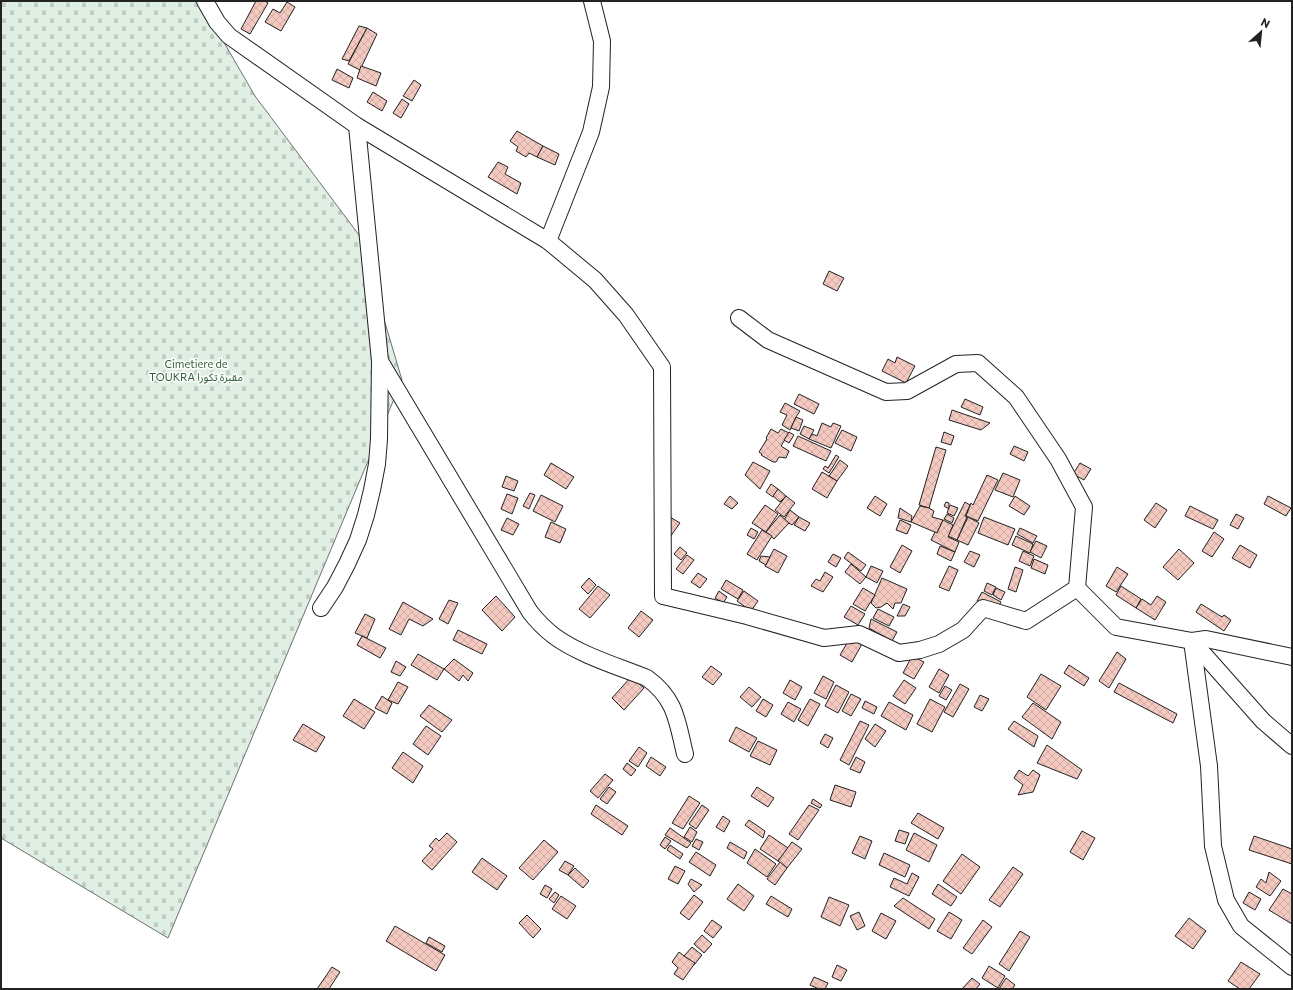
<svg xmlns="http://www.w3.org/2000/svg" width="1293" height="990" viewBox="0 0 1293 990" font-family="Commissioner,'Noto Sans Arabic',sans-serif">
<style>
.cemetery{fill:url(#cemetery-stones);stroke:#6f6f6f}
.building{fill:url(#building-cross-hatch);stroke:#222}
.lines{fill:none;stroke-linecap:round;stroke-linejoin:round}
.minor-casing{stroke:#222;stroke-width:18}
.minor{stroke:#fff;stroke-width:16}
.labels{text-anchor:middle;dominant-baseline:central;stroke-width:3;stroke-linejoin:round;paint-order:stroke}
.park-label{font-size:11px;fill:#2f5e38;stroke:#fff}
</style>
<defs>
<pattern id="cemetery-stones" width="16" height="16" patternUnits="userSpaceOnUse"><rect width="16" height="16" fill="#e0efe3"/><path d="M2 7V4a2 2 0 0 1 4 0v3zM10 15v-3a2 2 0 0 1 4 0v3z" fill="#c0cdc2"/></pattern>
<pattern id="building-cross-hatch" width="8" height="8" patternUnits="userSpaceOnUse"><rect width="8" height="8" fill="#f3c9c0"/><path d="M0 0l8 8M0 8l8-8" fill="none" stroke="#d0aca5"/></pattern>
</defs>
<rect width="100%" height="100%" fill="#fff"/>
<path class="cemetery" d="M1,1H200L255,96L359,235L402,380L168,938L1,838Z"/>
<g class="building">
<path d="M256,1H265L268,3L250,34L241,29Z"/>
<path d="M287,2L295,7L281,31L265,22L273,9L280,13Z"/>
<path d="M359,26L367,28L349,61L342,59Z"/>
<path d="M367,28L377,34L360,70L348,64Z"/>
<path d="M361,66L381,73L376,86L357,78Z"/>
<path d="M337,69L353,78L349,88L332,80Z"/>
<path d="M414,80L421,85L412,101L403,96Z"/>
<path d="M373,92L387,101L382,111L367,102Z"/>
<path d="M402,99L409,104L401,118L393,113Z"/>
<path d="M517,131L543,146L537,157L529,153L526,157L516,151L518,147L510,141Z"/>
<path d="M543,146L559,154L555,165L537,157Z"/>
<path d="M498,162L508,167L505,174L521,183L517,194L488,177Z"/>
<path d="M829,271L844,278L837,291L823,284Z"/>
<path d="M897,357L915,366L906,383L882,371L888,359L895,363Z"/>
<path d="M799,394L819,404L814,414L794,404Z"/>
<path d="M965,399L983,407L980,415L961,407Z"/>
<path d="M785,403L800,411L796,417L790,430L782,425L787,415L780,412Z"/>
<path d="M952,410L990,423L981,430L949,420Z"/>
<path d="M796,417L803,420L799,431L791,428Z"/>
<path d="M822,423L831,427L833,423L841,426L831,448L809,439L812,434L817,436Z"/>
<path d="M804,426L814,430L809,439L800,434Z"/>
<path d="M771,429L778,433L781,429L789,433L781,446L789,451L786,458L779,457L776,462H773L761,455L762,454L759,452L767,439L766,438Z"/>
<path d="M842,430L857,437L851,451L835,443Z"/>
<path d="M789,432L794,435L789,443L784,440Z"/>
<path d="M944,432L954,436L951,445L941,442Z"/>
<path d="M798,436L831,451L826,461L793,446Z"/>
<path d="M1014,446L1028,452L1024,461L1010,454Z"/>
<path d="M936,447L946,450L929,508L919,505Z"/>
<path d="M836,455L839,457L829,473L823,469L825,466L828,468Z"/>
<path d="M840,460L848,466L837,481L829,476Z"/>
<path d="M753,462L770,471L760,489L745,475Z"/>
<path d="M551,463L574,477L566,489L544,475Z"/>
<path d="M1080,463L1091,469L1084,480L1073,474Z"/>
<path d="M822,472L837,481L827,498L812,489Z"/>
<path d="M1003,473L1020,480L1013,497L995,490Z"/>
<path d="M987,475L998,480L978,521L966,516L971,503L973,505Z"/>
<path d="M506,476L518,481L514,491L502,487Z"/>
<path d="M771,484L778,489L773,497L766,492Z"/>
<path d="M778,489L786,496L780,502L773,496Z"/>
<path d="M530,493L535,495L529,509L523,506Z"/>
<path d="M507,494L518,498L512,514L501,509Z"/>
<path d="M541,495L563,506L555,522L533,511Z"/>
<path d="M730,496L738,503L732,509L724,504Z"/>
<path d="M786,496L795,503L784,517L775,510Z"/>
<path d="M875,496L887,504L880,516L867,508Z"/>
<path d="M1015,496L1030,506L1024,515L1009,506Z"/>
<path d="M1268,496L1291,508L1286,516L1264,504Z"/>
<path d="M946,502L949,503V509L944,506Z"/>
<path d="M965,502L970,505L965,516L967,517L957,540L948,536Z"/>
<path d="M1156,503L1167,510L1155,528L1144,520Z"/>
<path d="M765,505L778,514L766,532L752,523Z"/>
<path d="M950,505L958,508L954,516L947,513Z"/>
<path d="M920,506L929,508L934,511L932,517L943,520L937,533L911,522Z"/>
<path d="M1190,506L1218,520L1213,529L1185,516Z"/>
<path d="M900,508L912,516L911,522L898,518Z"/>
<path d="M790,510L799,517L792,525L784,520Z"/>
<path d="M947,514L954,518L952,523L944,519Z"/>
<path d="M1236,514L1244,518L1238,529L1230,525Z"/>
<path d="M780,515L789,523L774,539L766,532Z"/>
<path d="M670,517L680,523L670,537Z"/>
<path d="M799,517L810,523L805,531L794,525Z"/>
<path d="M968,517L979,523L968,545L957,540Z"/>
<path d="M984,517L1015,529L1008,545L978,533Z"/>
<path d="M507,518L519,524L513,535L501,530Z"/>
<path d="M900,520L911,525L907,534L896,530Z"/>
<path d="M943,520L953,525L948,537L959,542L955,552L931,540L935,532L937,533Z"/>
<path d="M551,522L566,529L560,543L545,537Z"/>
<path d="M751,528L758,532L754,539L747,535Z"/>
<path d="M1020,528L1037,536L1033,543L1017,534Z"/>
<path d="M762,530L772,536L757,560L747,554Z"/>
<path d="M1214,532L1224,539L1212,557L1202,551Z"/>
<path d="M1016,536L1033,544L1030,553L1012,545Z"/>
<path d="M1036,541L1047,546L1041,558L1030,552Z"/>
<path d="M902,545L912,551L900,573L890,567Z"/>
<path d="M1240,545L1257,555L1250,568L1232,558Z"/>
<path d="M940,546L955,552L951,561L937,554Z"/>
<path d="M680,547L687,553L681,560L674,554Z"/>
<path d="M774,549L787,556L778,573L765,566Z"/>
<path d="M1179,549L1194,563L1178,580L1163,567Z"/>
<path d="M970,551L980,555L974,567L964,562Z"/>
<path d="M1023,551L1034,556L1030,566L1019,561Z"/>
<path d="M848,552L866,565L861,571L844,558Z"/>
<path d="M833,554L841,558L836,567L828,562Z"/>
<path d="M687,555L694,560L683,574L676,569Z"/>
<path d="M761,556L770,557L766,565L759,561Z"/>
<path d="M1034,559L1048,565L1045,574L1031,568Z"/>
<path d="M851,564L866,577L860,584L845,572Z"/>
<path d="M871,566L883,571L877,583L866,577Z"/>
<path d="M949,566L958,570L949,591L939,587Z"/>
<path d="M1015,567L1023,570L1016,592L1008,589Z"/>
<path d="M1117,567L1128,574L1116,592L1106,586Z"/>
<path d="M825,572L833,577L823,592L811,586L816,579L820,581Z"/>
<path d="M698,573L707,579L700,588L691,582Z"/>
<path d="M589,578L596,585L588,594L581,587Z"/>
<path d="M882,578L907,589L901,603H895L893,609L887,603L881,607L876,608L871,603Z"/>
<path d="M726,580L743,590L738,599L721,589Z"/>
<path d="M987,583L996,587L992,595L984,591Z"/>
<path d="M598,586L610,595L590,618L579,609Z"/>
<path d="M1121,586L1141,599L1136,608L1116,595Z"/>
<path d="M863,588L875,595L865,611L853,604Z"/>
<path d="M996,588L1005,592L1001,600L993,595Z"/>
<path d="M719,591L727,597L723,603L715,598Z"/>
<path d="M744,591L758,601L751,611L737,601Z"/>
<path d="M982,592L1001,602L996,611L977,601Z"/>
<path d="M496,596L515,617L502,631L482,610Z"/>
<path d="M1157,596L1166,602L1155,620L1136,608L1142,599L1151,605Z"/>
<path d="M449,600L458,603L448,624L439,619Z"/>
<path d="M403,602L433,619L423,626L409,619L401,635L389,629Z"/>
<path d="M903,604L910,607L905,616H897Z"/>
<path d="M1201,604L1222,617L1224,615L1231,620L1224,631L1196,612Z"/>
<path d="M851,606L865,614L858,625L844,617Z"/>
<path d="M878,609L894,617L889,626L873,618Z"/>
<path d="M641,611L653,620L639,637L628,628Z"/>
<path d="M365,614L375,619L367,638L355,633Z"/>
<path d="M871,619L897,632L892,641L869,628Z"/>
<path d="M458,630L487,644L482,654L453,640Z"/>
<path d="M362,636L386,648L380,658L357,645Z"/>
<path d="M850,638L862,644L852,662L840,655Z"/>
<path d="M1117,652L1126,659L1109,688L1099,681Z"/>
<path d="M418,654L444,669L437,680L411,665Z"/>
<path d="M912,656L924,662L914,679L903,673Z"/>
<path d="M454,659L473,673L468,681L463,675L459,681L444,669Z"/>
<path d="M396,661L406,667L400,676L391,672Z"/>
<path d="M1069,665L1089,678L1084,686L1064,673Z"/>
<path d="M711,666L722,674L713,685L702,677Z"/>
<path d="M939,669L949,675L939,693L929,687Z"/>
<path d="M1041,674L1061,686L1046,710L1027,697Z"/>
<path d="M823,676L834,682L826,699L814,693Z"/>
<path d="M631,677L644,688L624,710L612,698Z"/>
<path d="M790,680L802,687L795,700L783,693Z"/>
<path d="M904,680L916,688L905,704L893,696Z"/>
<path d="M398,682L408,687L398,704L388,700Z"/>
<path d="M1119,683L1177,714L1173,723L1114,692Z"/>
<path d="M960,684L969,689L953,717L944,712Z"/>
<path d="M836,685L849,692L838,713L825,706Z"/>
<path d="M945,686L952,690L946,700L939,696Z"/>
<path d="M749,687L761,697L752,707L740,697Z"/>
<path d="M851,694L861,699L851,716L842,711Z"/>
<path d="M980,695L989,699L982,711L974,707Z"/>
<path d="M382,696L392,703L387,714L375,708Z"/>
<path d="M354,699L375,712L364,729L343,716Z"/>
<path d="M763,699L773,705L766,717L756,711Z"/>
<path d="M810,699L820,704L808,726L798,720Z"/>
<path d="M930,699L945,707L932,732L917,724Z"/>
<path d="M865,701L877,707L874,714L862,708Z"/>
<path d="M788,702L801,709L794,722L781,714Z"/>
<path d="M889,702L913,715L906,730L881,716Z"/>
<path d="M1033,703L1061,722L1052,739L1022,717Z"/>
<path d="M429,705L452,720L442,732L420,716Z"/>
<path d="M860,721L869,725L849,765L840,760Z"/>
<path d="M1014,721L1038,736L1034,747L1008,729Z"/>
<path d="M303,724L325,737L316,752L293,740Z"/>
<path d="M875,724L886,731L875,747L865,739Z"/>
<path d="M426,726L441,736L428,755L413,744Z"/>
<path d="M736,727L757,738L749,752L729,741Z"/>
<path d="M825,734L833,738L828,748L820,743Z"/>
<path d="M758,741L777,750L770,765L750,756Z"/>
<path d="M1047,745L1082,770L1077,779L1037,763Z"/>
<path d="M639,747L647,753L638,767L629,761Z"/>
<path d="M403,752L423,766L413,783L392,768Z"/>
<path d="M651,757L666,767L660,776L646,766Z"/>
<path d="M856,757L865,762L860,773L850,769Z"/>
<path d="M627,763L636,770L631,776L623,769Z"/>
<path d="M1019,770L1028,776L1033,770L1040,775L1033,792L1018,795L1023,785L1014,778Z"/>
<path d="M605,774L613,780L598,798L590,791Z"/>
<path d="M835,785L856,792L851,807L830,800Z"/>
<path d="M609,787L616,792L607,804L600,799Z"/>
<path d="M757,787L774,798L768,807L751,796Z"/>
<path d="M689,796L700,803L683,829L672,823Z"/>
<path d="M813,799L822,805L820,808L811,803Z"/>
<path d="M596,805L628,826L622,835L591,814Z"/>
<path d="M702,805L709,810L696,829L689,824Z"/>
<path d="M809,805L819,810L798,840L789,834Z"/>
<path d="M918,813L944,828L938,839L911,823Z"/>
<path d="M723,816L730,821L724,832L716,827Z"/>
<path d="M749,820L765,831L763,838L745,825Z"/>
<path d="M690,827L697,832L692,842L684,837Z"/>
<path d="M670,828L691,843L687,848L665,835Z"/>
<path d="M899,830L909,833L905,844L895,841Z"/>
<path d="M1082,831L1095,838L1083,860L1070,852Z"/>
<path d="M447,833L457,842L432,870L422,861L433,849L429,846L436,838L439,841Z"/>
<path d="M914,833L937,845L929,862L906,850Z"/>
<path d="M769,835L788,848L778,861L760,849Z"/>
<path d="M860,836L872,841L865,859L852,853Z"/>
<path d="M1254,836L1292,849V864L1249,850Z"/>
<path d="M665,837L671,841L665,849L660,845Z"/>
<path d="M696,839L703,842L699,850L692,846Z"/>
<path d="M544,840L558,852L533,880L519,868Z"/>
<path d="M730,842L747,852L744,859L727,848Z"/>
<path d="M792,842L802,849L787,868L778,861Z"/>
<path d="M670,845L683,854L680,859L667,850Z"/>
<path d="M755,849L776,864L767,877L747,863Z"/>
<path d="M696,852L716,865L710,876L689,862Z"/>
<path d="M884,853L910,865L905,877L879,865Z"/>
<path d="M962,854L980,867L961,894L943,881Z"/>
<path d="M482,858L507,876L497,890L472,872Z"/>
<path d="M565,861L574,866L568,875L559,870Z"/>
<path d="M780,862L787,868L775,885L767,879Z"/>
<path d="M675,866L685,871L678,884L668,879Z"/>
<path d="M1013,867L1023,874L1000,907L989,900Z"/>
<path d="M575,868L589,881L583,888L568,875Z"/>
<path d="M1269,872L1281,881L1270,896L1256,887L1261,879L1266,883Z"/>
<path d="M912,873L919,877L909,896L890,887L894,878L907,884Z"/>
<path d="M691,879L702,885L694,892L688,884Z"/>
<path d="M738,884L754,896L744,911L727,899Z"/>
<path d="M938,884L957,897L951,906L932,894Z"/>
<path d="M545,885L552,889L547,898L540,894Z"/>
<path d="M1283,889L1292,894V924L1269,910Z"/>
<path d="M555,892L559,895L554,903L549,899Z"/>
<path d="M1249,892L1261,899L1255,910L1243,903Z"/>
<path d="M694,895L703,902L689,920L680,913Z"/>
<path d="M561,896L576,906L567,919L552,909Z"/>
<path d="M771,896L792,909L788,917L766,904Z"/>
<path d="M829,897L849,905L840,926L821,917Z"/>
<path d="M903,898L935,919L929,929L894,906Z"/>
<path d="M859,912L865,926L857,930L850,916Z"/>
<path d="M949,912L962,920L951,939L937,931Z"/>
<path d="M881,913L896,921L886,939L872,931Z"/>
<path d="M527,915L541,929L533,938L519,923Z"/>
<path d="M1189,918L1206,931L1193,949L1175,936Z"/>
<path d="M712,920L722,927L713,938L704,931Z"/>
<path d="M983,920L992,927L972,954L963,948Z"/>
<path d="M395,926L445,955L436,971L386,941Z"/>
<path d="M1020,931L1030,937L1009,971L999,964Z"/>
<path d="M702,935L712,944L704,953L694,944Z"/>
<path d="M429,937L445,946L442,952L426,943Z"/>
<path d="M692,947L702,955L694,965L684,956Z"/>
<path d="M679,952L684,956L695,963L683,980L674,974L678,968L672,962Z"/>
<path d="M1241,962L1260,974L1249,989H1240L1228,981Z"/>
<path d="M837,965L847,970L841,981L832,977Z"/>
<path d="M989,966L1005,976L998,988L982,978Z"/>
<path d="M332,967L340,972L329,989H317Z"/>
<path d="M814,977L828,983L825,989H819L810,985Z"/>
<path d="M972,978L980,984L976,989H962Z"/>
<path d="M1006,978L1015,985L1012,989H999Z"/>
</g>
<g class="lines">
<g class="minor-casing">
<g id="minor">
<path d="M205,1L217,22L229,36L357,126L548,241L595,280L626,315L662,367L663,596L747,616L824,638L859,634L899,653L920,650L939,644L963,630L983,608L1026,621L1077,588L1084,507L1058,459L1016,397L978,363L956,364L907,391L886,392L768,340L739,318"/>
<path d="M548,241L591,132L601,87L602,41L592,1"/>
<path d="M380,361L530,612C537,621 545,629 554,636C580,655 617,666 647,678C676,699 677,721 685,754"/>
<path d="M1077,588L1116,627L1192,641L1263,721L1292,746"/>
<path d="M321,608L335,587L347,564L358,540L366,515L372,490L377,464L379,439L380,361L357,126"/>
<path d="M1292,657L1206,639L1192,641L1209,766L1213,846L1226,900L1241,926L1292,967"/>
</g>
</g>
<use href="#minor" class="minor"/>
</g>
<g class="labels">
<g class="park-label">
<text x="196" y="363">Cimetiere de<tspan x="196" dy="13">TOUKRA مقبرة تكورا</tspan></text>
</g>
</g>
<rect width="1293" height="990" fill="none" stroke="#222222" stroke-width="4"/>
<g transform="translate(1261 32) rotate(27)" stroke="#ffffff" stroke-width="3" paint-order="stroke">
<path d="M0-3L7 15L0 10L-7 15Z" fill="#222222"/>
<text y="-6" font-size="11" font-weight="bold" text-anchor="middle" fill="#222222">N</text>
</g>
</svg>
